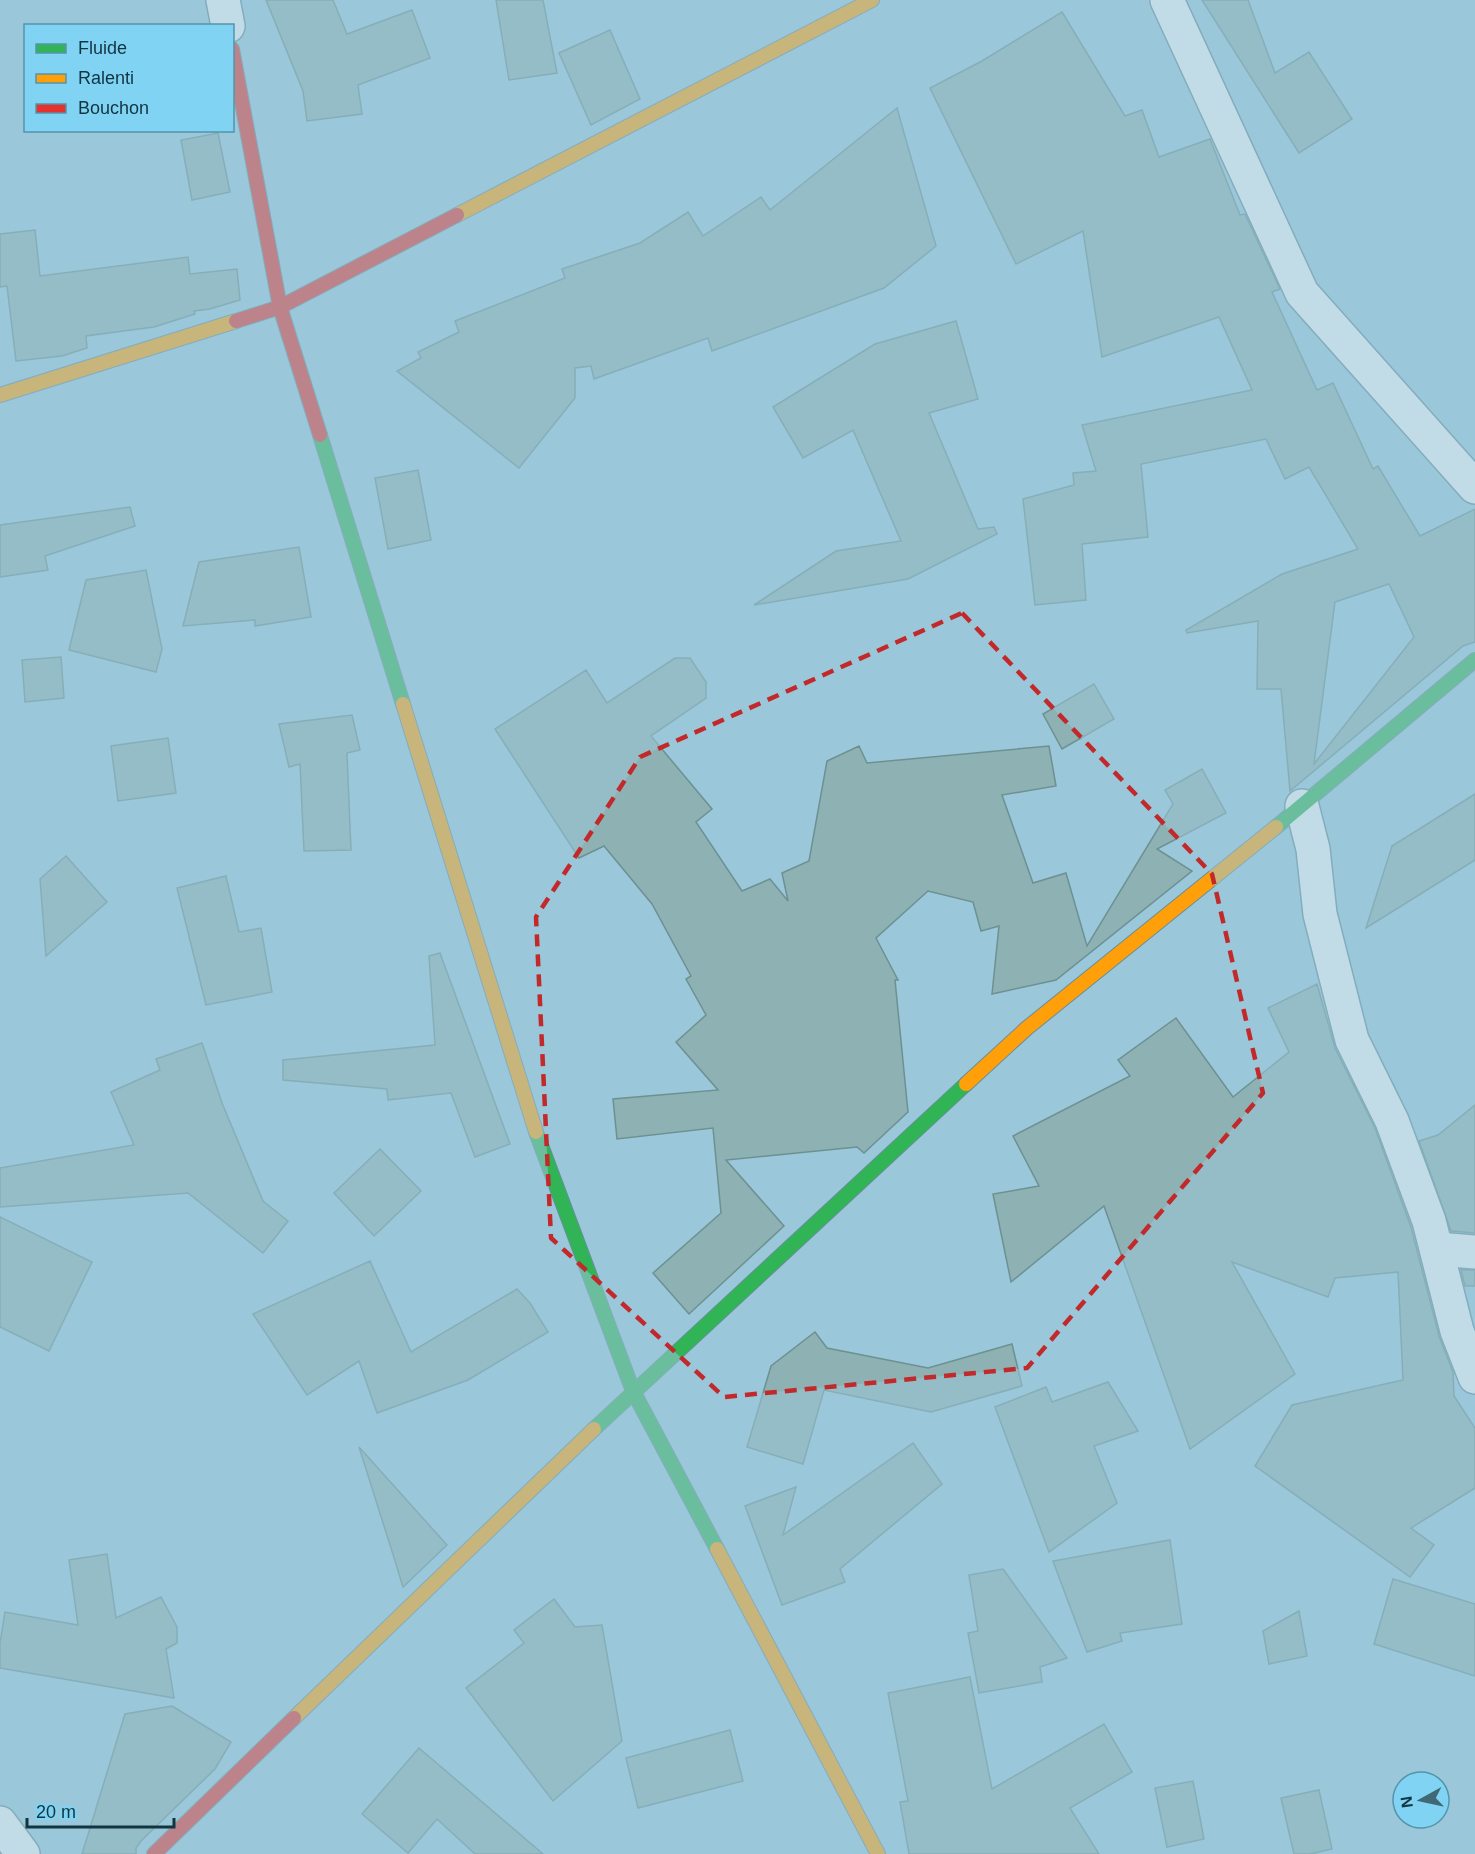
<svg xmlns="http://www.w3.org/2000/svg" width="1475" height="1854" viewBox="0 0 1475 1854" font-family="Arial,sans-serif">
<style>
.building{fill:#8eb1b3;stroke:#6d9193;stroke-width:1.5;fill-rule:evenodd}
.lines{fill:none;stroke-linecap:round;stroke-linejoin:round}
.street-casing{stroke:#678e9b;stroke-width:36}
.fast-casing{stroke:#678e9b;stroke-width:16}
.slow-casing{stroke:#678e9b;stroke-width:16}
.jam-casing{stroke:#678e9b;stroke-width:16}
.street{stroke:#f0f7f9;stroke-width:33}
.fast{stroke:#30b455;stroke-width:14}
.slow{stroke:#ff9f0a;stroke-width:14}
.jam{stroke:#e5322d;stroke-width:14}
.marked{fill:none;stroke:#c2292a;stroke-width:4.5;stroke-dasharray:12 8;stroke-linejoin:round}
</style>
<rect width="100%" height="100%" fill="#9ac7d9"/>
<g class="building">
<path d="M266,0H333L347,34L412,10L430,58L358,85L362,114L307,121L303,91Z"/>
<path d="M496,0H543L557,73L509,80Z"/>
<path d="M1202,0H1248L1275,73L1309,52L1352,119L1299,153Z"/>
<path d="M1062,12L1125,116L1142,110L1159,157L1210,139L1240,215L1245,214L1280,289L1272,292L1317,390L1333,383L1373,469L1378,466L1420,536L1475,509V642L1463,646L1290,791L1281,689H1257L1258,621L1187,633L1186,630L1282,574L1358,549L1309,467L1285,479L1266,439L1141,464L1148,537L1082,544L1086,600L1035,605L1023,499L1074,485L1073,473L1096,471L1082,425L1252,390L1219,317L1102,357L1083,231L1016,264L930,88L982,61ZM1389,584L1414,637L1314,764L1335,602Z"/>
<path d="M610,30L640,99L591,125L559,53Z"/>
<path d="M897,108L936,246L884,288L712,351L708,338L594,379L591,366L575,368V398L519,468L397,371L421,358L418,352L459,332L455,321L565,278L562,269L640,243L688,212L703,236L761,197L770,210Z"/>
<path d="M218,133L230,192L192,200L181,140Z"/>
<path d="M35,230L40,276L188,257L190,274L237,269L240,300L210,309L194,311L195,314L154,327L86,336L87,348L62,356L16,361L7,286L0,287V234Z"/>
<path d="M956,321L978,399L929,413L978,529L994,527L997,534L908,579L754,605L836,551L901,541L853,430L803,458L773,407L875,344Z"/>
<path d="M418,470L431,540L388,549L375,478Z"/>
<path d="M130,507L135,526L45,556L48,570L0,577V525Z"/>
<path d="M299,547L311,617L255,626V620L183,626L199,562Z"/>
<path d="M146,570L162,649L156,672L69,650L86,580Z"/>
<path d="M61,657L64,698L25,702L22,660Z"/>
<path d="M675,658H690L706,682V698L651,736L712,809L696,822L742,891L770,879L788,901L782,873L809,861L827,761L859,746L867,763L1049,746L1056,786L1002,795L1033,883L1066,873L1087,946L1173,804L1165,790L1202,769L1226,813L1157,849L1192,871L1056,980L992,994L999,926L981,931L973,902L928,891L876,938L898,980H895L908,1112L864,1153L857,1147L726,1160L784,1226L689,1314L653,1273L721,1213L713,1128L617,1139L613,1099L718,1090L676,1042L706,1015L686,979L691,976L652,904L604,846L579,858L495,729L586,670L607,703Z"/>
<path d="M1094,684L1114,719L1062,749L1043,714Z"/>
<path d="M352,715L360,750L347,753L351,850L304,851L300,764L289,767L279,724Z"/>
<path d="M168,738L176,793L118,801L111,746Z"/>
<path d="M1475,794V860L1366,928L1392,846Z"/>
<path d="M66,856L107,902L46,956L40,879Z"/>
<path d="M226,876L239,932L261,928L272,992L206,1005L177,888Z"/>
<path d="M440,953L510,1144L475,1157L451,1093L388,1100L387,1089L283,1080V1060L435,1045L429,956Z"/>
<path d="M1317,984L1335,1048L1375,1128L1411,1227L1439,1336L1453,1372L1454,1396L1475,1428V1488L1411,1528L1434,1545L1410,1577L1255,1466L1292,1405L1403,1380L1398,1272L1335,1278L1328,1297L1232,1262L1295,1374L1190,1449L1104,1206L1011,1282L993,1194L1039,1186L1013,1136L1130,1076L1118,1060L1176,1018L1233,1097L1289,1052L1268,1008Z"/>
<path d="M202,1043L222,1103L263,1201L288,1221L263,1253L188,1193L0,1207V1168L134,1145L111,1092L160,1070L156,1059Z"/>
<path d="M1475,1105V1233L1451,1231L1419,1141L1438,1135Z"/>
<path d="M380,1149L421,1191L374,1236L334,1193Z"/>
<path d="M0,1217L92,1262L49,1351L0,1327Z"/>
<path d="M370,1261L411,1352L517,1289L530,1303L548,1332L468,1380L377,1413L359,1361L307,1395L253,1314Z"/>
<path d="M1461,1270H1475V1286H1465Z"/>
<path d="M815,1332L827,1348L928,1368L1012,1344L1022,1386L931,1412L824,1390L803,1464L747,1447L771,1366Z"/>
<path d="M1108,1382L1138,1431L1094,1446L1117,1503L1049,1552L995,1407L1046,1387L1052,1402Z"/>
<path d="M913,1443L942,1484L840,1569L845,1582L782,1605L745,1506L796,1487L783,1535Z"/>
<path d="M359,1447L447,1545L403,1587L396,1564Z"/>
<path d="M1170,1540L1182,1624L1120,1633L1122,1641L1087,1652L1053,1561Z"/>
<path d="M107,1554L116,1618L161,1597L177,1627V1643L166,1649L174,1698L0,1668V1643L5,1612L78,1625L69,1560Z"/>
<path d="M1003,1569L1067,1658L1040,1667L1042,1682L979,1693L968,1633L978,1631L969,1575Z"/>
<path d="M1393,1579L1475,1604V1676L1374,1644Z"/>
<path d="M554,1599L575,1627L602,1625L622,1741L553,1801L466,1688L524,1643L514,1630Z"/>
<path d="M1299,1611L1307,1656L1269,1664L1263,1631Z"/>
<path d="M970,1677L992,1789L1104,1724L1132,1772L1070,1808L1099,1854H909L900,1802L908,1801L888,1693Z"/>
<path d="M172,1706L231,1742L215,1769L141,1841L136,1848V1854H82L125,1714Z"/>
<path d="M730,1730L743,1781L638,1808L626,1758Z"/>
<path d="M419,1748L543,1854H475L437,1819L408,1853L362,1814Z"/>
<path d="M1193,1781L1204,1839L1167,1847L1155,1788Z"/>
<path d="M1319,1790L1332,1849L1310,1854H1294L1281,1798Z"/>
</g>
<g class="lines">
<g class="street-casing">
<g id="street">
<path d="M223,0L228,26"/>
<path d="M1167,0L1302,293L1475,487"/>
<path d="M1302,806L1313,849L1320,914L1352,1040L1392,1121L1429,1221L1457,1331L1475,1377"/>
<path d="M1437,1249L1475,1252"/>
<path d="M0,1823L23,1854"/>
</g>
</g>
<g class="fast-casing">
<g id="fast">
<path d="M320,435L403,704"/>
<path d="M1276,827L1475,660"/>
<path d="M536,1132L633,1391L717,1549"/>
<path d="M594,1429L966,1084"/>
</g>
</g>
<g class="slow-casing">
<g id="slow">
<path d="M457,215L872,0"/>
<path d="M0,395L236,321"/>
<path d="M403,704L536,1132"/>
<path d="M966,1084L1027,1028L1276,827"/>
<path d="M717,1549L878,1854"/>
<path d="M294,1718L594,1429"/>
</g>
</g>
<g class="jam-casing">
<g id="jam">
<path d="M232,49L280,307L320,435"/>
<path d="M236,321L280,307L457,215"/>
<path d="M154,1854L294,1718"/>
</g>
</g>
<use href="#street" class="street"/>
<use href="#fast" class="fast"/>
<use href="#slow" class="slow"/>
<use href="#jam" class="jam"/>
</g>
<path d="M0 0H1475V1854H0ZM962,613L1212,874L1263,1093L1027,1368L724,1397L551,1238L536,917L640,757Z" fill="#9ac7d9" fill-opacity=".55" fill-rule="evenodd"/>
<path class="marked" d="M962,613L1212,874L1263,1093L1027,1368L724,1397L551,1238L536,917L640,757Z"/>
<rect x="24" y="24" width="210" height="108" fill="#80d3f3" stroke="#5494ac" stroke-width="1.5"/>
<rect x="36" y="44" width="30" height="9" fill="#30b455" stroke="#5494ac" stroke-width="1.5"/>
<text x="78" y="54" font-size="18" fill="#113541">Fluide</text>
<rect x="36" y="74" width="30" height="9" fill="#ff9f0a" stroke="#5494ac" stroke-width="1.5"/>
<text x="78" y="84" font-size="18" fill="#113541">Ralenti</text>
<rect x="36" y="104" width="30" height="9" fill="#e5322d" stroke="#5494ac" stroke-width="1.5"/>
<text x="78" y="114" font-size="18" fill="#113541">Bouchon</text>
<g transform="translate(1421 1800) rotate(262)"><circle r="28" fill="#80d3f3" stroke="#5494ac" stroke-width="1.5"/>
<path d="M0-4.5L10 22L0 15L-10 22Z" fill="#416876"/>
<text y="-9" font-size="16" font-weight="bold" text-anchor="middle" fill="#113541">N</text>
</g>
<path d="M27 1818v9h147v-9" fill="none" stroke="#113541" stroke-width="3"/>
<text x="36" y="1818" font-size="18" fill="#113541" stroke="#80d3f3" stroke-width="4.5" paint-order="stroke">20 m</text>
</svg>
